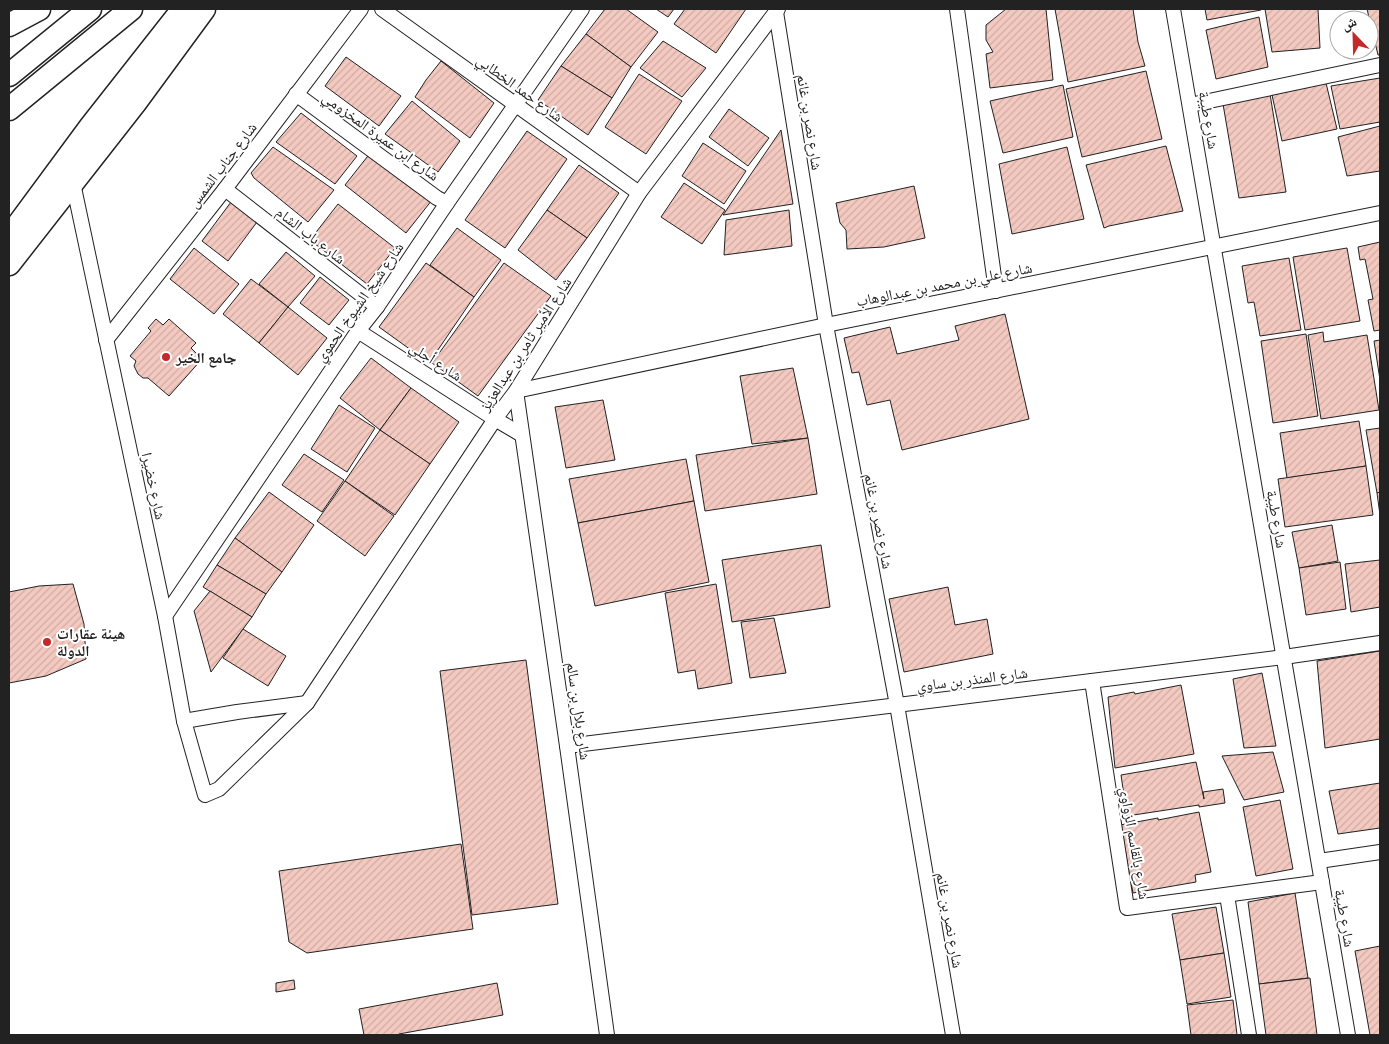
<svg xmlns="http://www.w3.org/2000/svg" width="1389" height="1044" viewBox="0 0 1389 1044" font-family="'Archivo Narrow','Noto Naskh Arabic',sans-serif">
<style>
.building{fill:url(#building-hatch);stroke:#222}
.lines{fill:none;stroke-linecap:round;stroke-linejoin:round}
.minor-casing{stroke:#222;stroke-width:16}
.primary-casing{stroke:#222;stroke-width:25}
.minor{stroke:#fff;stroke-width:14}
.primary{stroke:#fff;stroke-width:22}
.poi-dot{fill:#c62828;stroke:#fff;stroke-width:2}
.labels{text-anchor:middle;dominant-baseline:central;stroke-width:4;stroke-linejoin:round;paint-order:stroke}
.street-label{font-size:15px;fill:#222;stroke:#fff}
.poi-label{font-size:15px;font-weight:bold;fill:#222;stroke:#fff;text-anchor:start}
</style>
<defs>
<pattern id="building-hatch" width="6" height="6" patternUnits="userSpaceOnUse" patternTransform="scale(1.25)"><rect width="6" height="6" fill="#f3c9c0"/><path d="M-1 1l2-2M0 6l6-6M5 7l2-2" fill="none" stroke="#d0aca5"/></pattern>
</defs>
<rect width="100%" height="100%" fill="#fff"/>
<g class="building">
<path d="M605,9H626L658,32L631,67L586,34Z"/>
<path d="M656,9H674L668,17Z"/>
<path d="M685,9H746L716,53L674,24Z"/>
<path d="M1006,9H1046L1053,80L990,88L986,54L993,52L986,40V25Z"/>
<path d="M1055,9H1133L1138,42L1145,66L1068,82Z"/>
<path d="M1205,9H1261V10L1207,20Z"/>
<path d="M1265,9H1318L1320,48L1272,52Z"/>
<path d="M1367,9H1380V55H1378Z"/>
<path d="M1259,17L1268,67L1216,79L1206,30Z"/>
<path d="M586,34L631,67L612,98L561,66Z"/>
<path d="M663,41L706,68L682,97L640,68Z"/>
<path d="M346,57L401,96L379,126L325,86Z"/>
<path d="M441,61L494,103L470,138L415,97L426,80Z"/>
<path d="M561,66L612,98L588,135L538,100Z"/>
<path d="M1146,71L1162,139L1082,157L1066,89Z"/>
<path d="M639,74L682,101L646,154L605,127Z"/>
<path d="M1380,78V122L1340,129L1331,86Z"/>
<path d="M1326,83L1337,129L1282,141L1272,95Z"/>
<path d="M1063,85L1073,137L1003,153L990,101Z"/>
<path d="M1270,94L1286,192L1239,198L1223,104Z"/>
<path d="M412,101L460,141L438,172L385,134Z"/>
<path d="M729,109L769,138L748,166L709,137Z"/>
<path d="M301,113L357,156L335,184L276,142Z"/>
<path d="M1380,126V171L1347,176L1338,137Z"/>
<path d="M781,130L793,204L723,215Z"/>
<path d="M527,131L567,159L505,248L465,220Z"/>
<path d="M703,143L746,171L724,204L682,176Z"/>
<path d="M1166,146L1183,211L1109,226L1104,228L1086,165Z"/>
<path d="M273,147L334,190L308,222L254,178L251,173Z"/>
<path d="M1067,147L1084,219L1012,234L999,164Z"/>
<path d="M371,152L432,200L406,233L345,185Z"/>
<path d="M579,165L619,193L587,238L547,210Z"/>
<path d="M684,183L725,210L702,244L661,217Z"/>
<path d="M914,186L925,238L884,247L847,249L846,230L840,223L836,203Z"/>
<path d="M231,202L257,222L228,261L202,241Z"/>
<path d="M338,204L395,248L367,284L310,240Z"/>
<path d="M547,210L587,238L556,280L518,250Z"/>
<path d="M789,210L792,246L724,255L726,220Z"/>
<path d="M457,228L501,260L474,297L430,265Z"/>
<path d="M1380,242V330L1374,331L1368,300L1373,299L1365,259L1360,260L1358,247Z"/>
<path d="M194,248L239,284L214,314L170,279Z"/>
<path d="M1347,248L1360,321L1305,330L1293,257Z"/>
<path d="M286,252L315,276L288,307L259,284Z"/>
<path d="M1289,258L1301,330L1260,336L1254,302L1248,303L1242,266Z"/>
<path d="M426,263L474,297L429,363L379,327Z"/>
<path d="M504,263L551,296L478,396L432,363Z"/>
<path d="M320,277L349,300L329,325L300,303Z"/>
<path d="M251,279L288,307L259,343L223,314Z"/>
<path d="M288,307L327,338L298,375L259,343Z"/>
<path d="M1005,314L1029,419L902,450L890,400L867,405L859,372L852,373L844,338L890,327L897,354L959,340L955,326Z"/>
<path d="M156,319L163,325L169,319L196,343L191,348L202,359L169,396L148,378H143L138,374L134,366L136,361L130,356L151,331L148,328Z"/>
<path d="M1323,332L1324,342L1367,335L1379,410L1321,419L1308,335Z"/>
<path d="M1306,334L1318,416L1273,423L1261,341Z"/>
<path d="M1380,340V380L1374,341Z"/>
<path d="M371,358L411,388L380,430L340,398Z"/>
<path d="M793,368L808,438L752,444L740,376Z"/>
<path d="M411,388L459,422L430,464L380,430Z"/>
<path d="M603,400L615,460L566,468L555,407Z"/>
<path d="M339,405L375,428L347,472L311,449Z"/>
<path d="M1359,421L1366,466L1287,478L1280,433Z"/>
<path d="M1380,428V492L1377,493L1366,430Z"/>
<path d="M380,430L430,464L395,515L345,481Z"/>
<path d="M808,438L817,494L705,511L696,455Z"/>
<path d="M304,454L344,480L322,512L282,485Z"/>
<path d="M686,459L694,501L578,523L569,479Z"/>
<path d="M1366,466L1373,515L1285,527L1278,479Z"/>
<path d="M345,481L394,516L365,556L317,521Z"/>
<path d="M269,492L314,525L282,572L235,538Z"/>
<path d="M1380,492V515L1377,493Z"/>
<path d="M694,501L709,582L595,606L578,523Z"/>
<path d="M1332,525L1338,561L1299,568L1292,532Z"/>
<path d="M235,538L282,572L266,594L217,565Z"/>
<path d="M821,545L830,607L732,622L722,560Z"/>
<path d="M1380,560V607L1351,612L1345,564Z"/>
<path d="M1340,562L1346,609L1306,615L1299,568Z"/>
<path d="M217,565L266,594L252,617L203,587Z"/>
<path d="M73,584L84,624L86,659L46,676L9,683V592L39,586Z"/>
<path d="M716,584L732,683L698,689L695,670L678,673L665,593Z"/>
<path d="M948,587L955,625L987,619L993,654L904,672L889,599Z"/>
<path d="M210,591L252,617L211,672L194,611Z"/>
<path d="M774,618L786,673L750,678L741,622Z"/>
<path d="M243,629L286,656L268,686L223,658Z"/>
<path d="M1380,651V739L1325,748L1317,661Z"/>
<path d="M526,660L558,904L472,915L440,671Z"/>
<path d="M1262,673L1276,746L1244,748L1233,679Z"/>
<path d="M1181,685L1194,754L1115,768L1108,697L1134,692L1135,694Z"/>
<path d="M1273,752L1284,792L1244,800L1222,756Z"/>
<path d="M1196,762L1204,799L1203,792L1223,789L1225,803L1199,807V805L1127,816L1121,775Z"/>
<path d="M1380,783V828L1338,834L1329,791Z"/>
<path d="M1280,800L1293,869L1256,876L1243,807Z"/>
<path d="M1199,812L1211,872L1195,875L1196,882L1133,893L1120,825L1158,818V820Z"/>
<path d="M461,844L473,929L307,953L289,942L279,871Z"/>
<path d="M1295,893L1308,978L1259,984L1248,902Z"/>
<path d="M1216,907L1224,953L1180,960L1172,914Z"/>
<path d="M1380,946V1035H1370L1355,951Z"/>
<path d="M1224,953L1231,997L1187,1004L1180,960Z"/>
<path d="M1310,978L1317,1035H1266L1259,984Z"/>
<path d="M294,980L295,989L276,992V983Z"/>
<path d="M497,983L503,1015L399,1034L400,1035H364L359,1009Z"/>
<path d="M1233,1000L1237,1035H1191L1187,1005Z"/>
</g>
<g class="lines">
<g class="minor-casing">
<g id="minor">
<path d="M382,9L639,193"/>
<path d="M957,9L996,291"/>
<path d="M1173,9L1348,1035"/>
<path d="M776,12L826,325L897,705L953,1035"/>
<path d="M296,94L437,198L447,203"/>
<path d="M1190,105L1380,65"/>
<path d="M73,183L165,616L184,721L205,795L219,789L307,703L495,419L516,391L639,193L778,9"/>
<path d="M225,189L377,307"/>
<path d="M358,331L495,419L522,435"/>
<path d="M106,340L225,189L361,9"/>
<path d="M165,616L358,331L377,307L447,203L582,9"/>
<path d="M1092,681L1127,908L1322,882"/>
<path d="M184,721L237,712L307,703"/>
<path d="M567,746L1284,657L1380,643"/>
<path d="M1319,861L1380,852"/>
<path d="M1227,895L1249,1035"/>
<path d="M607,1035L567,746L516,391L826,325L1380,213"/>
</g>
</g>
<g class="primary-casing">
<g id="primary">
<path d="M9,25L39,9"/>
<path d="M9,75L90,9"/>
<path d="M9,109L131,9"/>
<path d="M9,237L91,126L183,9"/>
<path d="M9,264L135,103L204,9"/>
</g>
</g>
<use href="#minor" class="minor"/>
<use href="#primary" class="primary"/>
</g>
<g class="poi-dot">
<circle cx="166" cy="357" r="5"/>
<circle cx="47" cy="642" r="5"/>
</g>
<g class="labels">
<g class="street-label">
<text transform="translate(520 88) rotate(36)">شارع حمد الخطابي</text>
<text transform="translate(1209 120) rotate(80)">شارع طيبة</text>
<text transform="translate(810 122) rotate(81)">شارع نصر بن غانم</text>
<text transform="translate(381 136) rotate(36)">شارع ابن عميرة المخزومي</text>
<text transform="translate(222 165) rotate(-53)">شارع جناب الشمس</text>
<text transform="translate(311 235) rotate(38)">شارع باب الشام</text>
<text transform="translate(944 284) rotate(-11)">شارع علي بن محمد بن عبدالوهاب</text>
<text transform="translate(359 302) rotate(-55)">شارع شيخ الشيوخ الحموي</text>
<text transform="translate(525 344) rotate(-57)">شارع الأمير ثامر بن عبدالعزيز</text>
<text transform="translate(436 361) rotate(33)">شارع أجلي</text>
<text transform="translate(154 486) rotate(78)">شارع خضيرا</text>
<text transform="translate(1277 519) rotate(80)">شارع طيبة</text>
<text transform="translate(879 521) rotate(79)">شارع نصر بن غانم</text>
<text transform="translate(972 679) rotate(-7)">شارع المنذر بن ساوي</text>
<text transform="translate(579 711) rotate(82)">شارع بلال بن سالم</text>
<text transform="translate(1135 843) rotate(80)">شارع بالقاسم الزواوي</text>
<text transform="translate(1345 918) rotate(80)">شارع طيبة</text>
<text transform="translate(950 920) rotate(80)">شارع نصر بن غانم</text>
</g>
<g class="poi-label">
<text x="176" y="357">جامع الخير</text>
<text x="57" y="633">هيئة عقارات<tspan x="57" dy="17">الدولة</tspan></text>
</g>
</g>
<rect width="1389" height="1044" fill="none" stroke="#222222" stroke-width="20"/>
<g transform="translate(1354 35) rotate(337)"><circle r="24" fill="#ffffff" stroke="#a7a7a7"/>
<path d="M0-4L9 19L0 12L-9 19Z" fill="#c62828"/>
<text y="-8" font-size="14" font-weight="bold" text-anchor="middle" fill="#222222">ش</text>
</g>
</svg>
